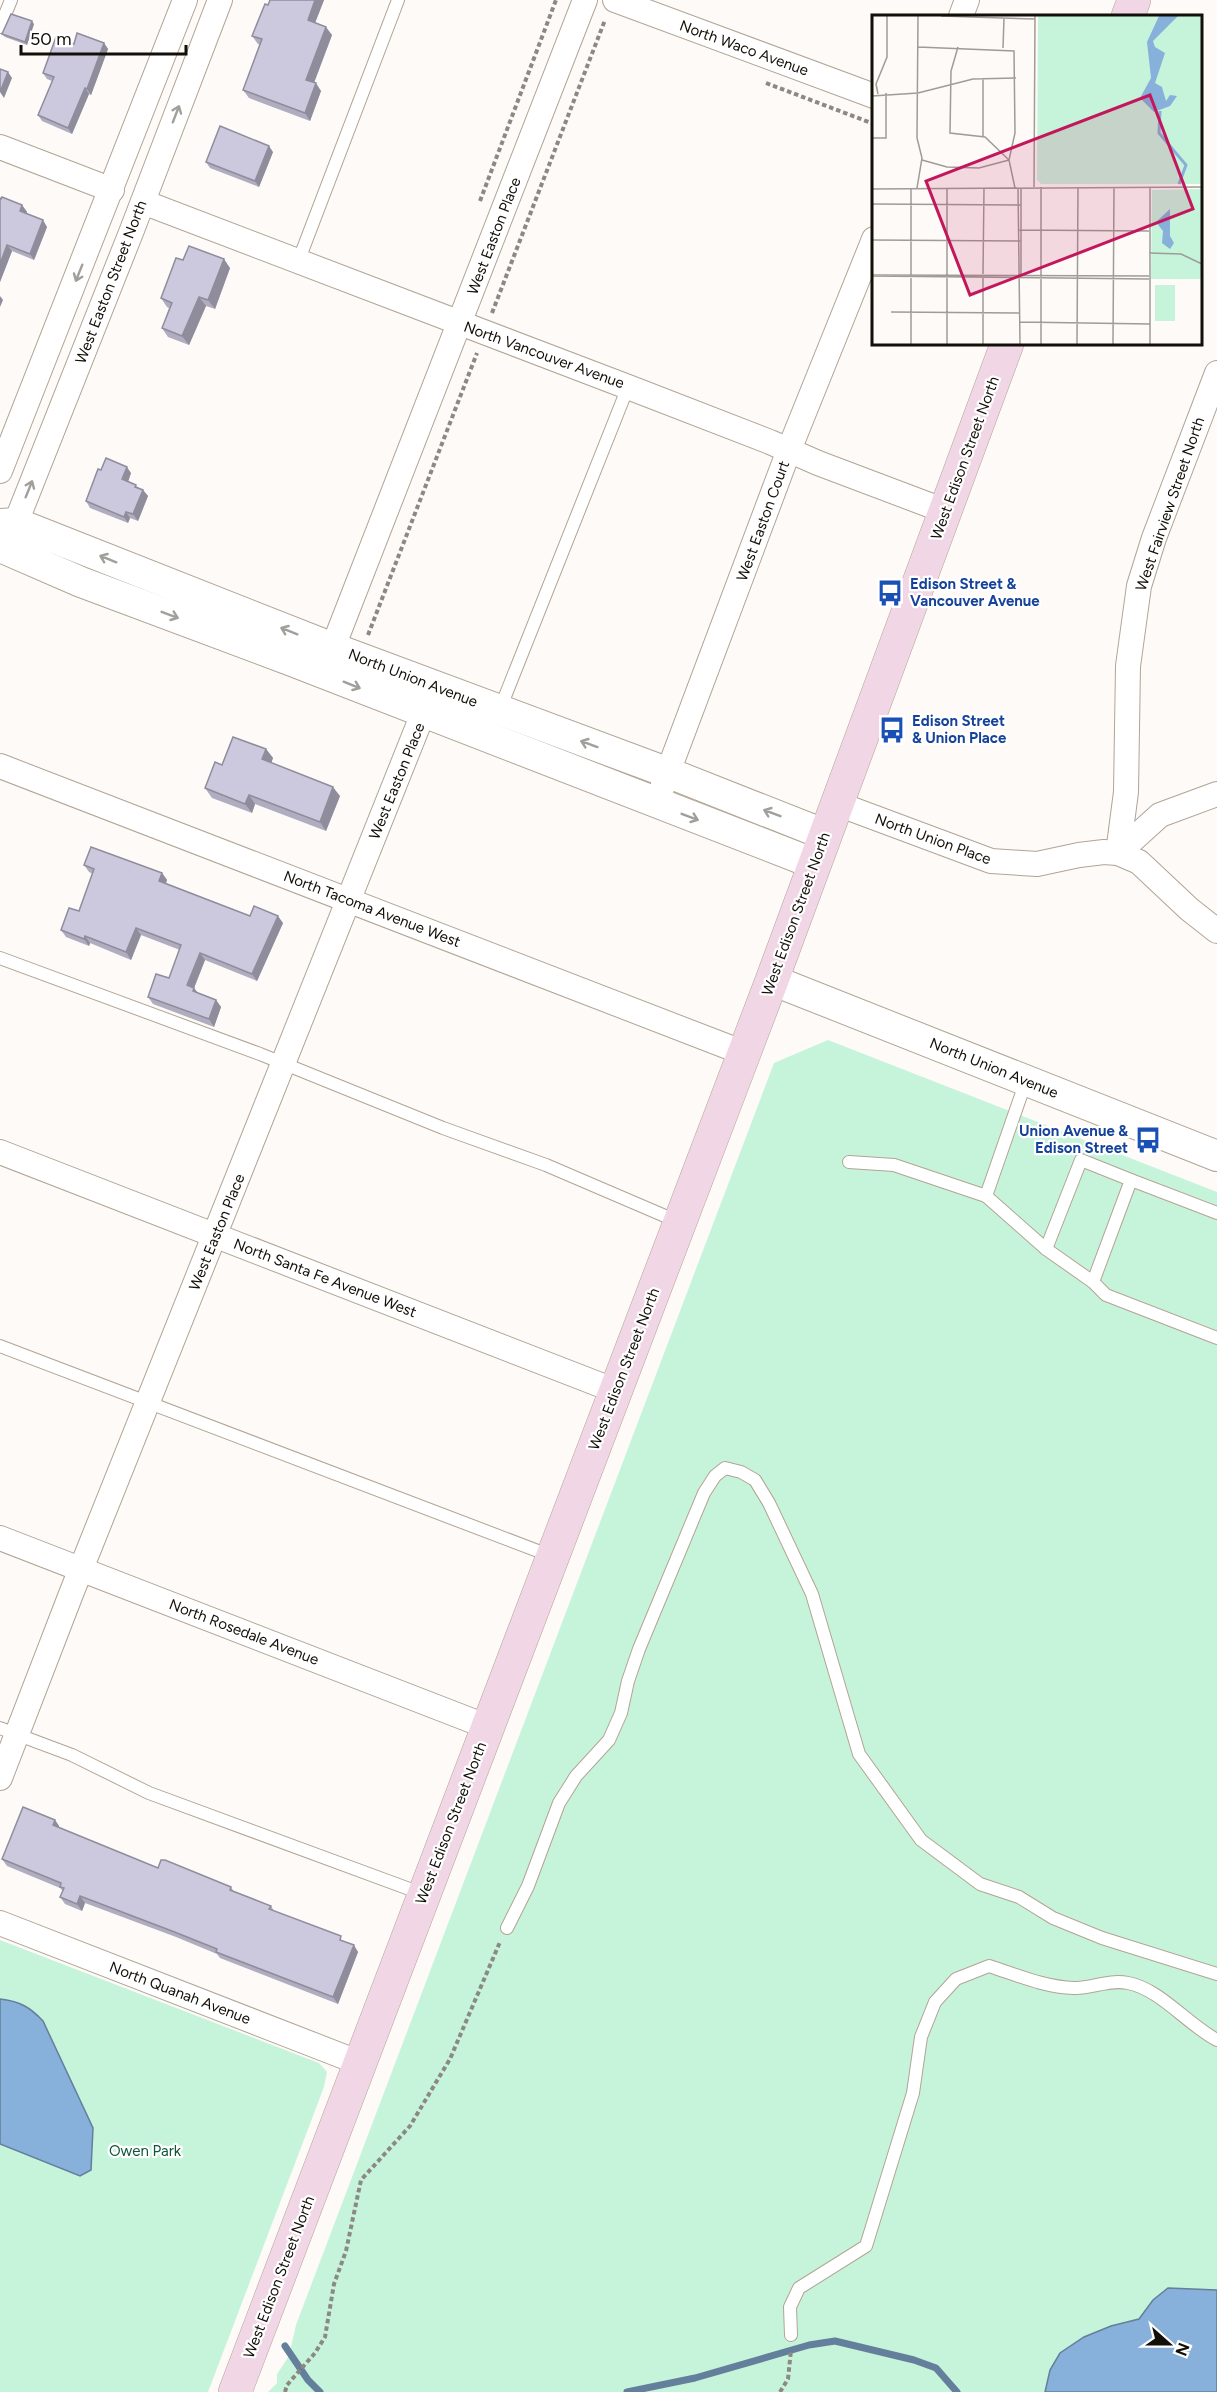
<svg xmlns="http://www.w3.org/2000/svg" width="1217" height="2392" viewBox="0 0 1217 2392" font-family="Figtree,sans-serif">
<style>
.green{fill:#c6f4db}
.water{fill:#87b0da;stroke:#647f9b;stroke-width:1.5}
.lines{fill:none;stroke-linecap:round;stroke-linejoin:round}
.stream{stroke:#647f9b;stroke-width:7}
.service-casing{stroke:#b2a494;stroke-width:14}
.minor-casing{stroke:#b2a494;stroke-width:26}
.tertiary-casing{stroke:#b2a494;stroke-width:32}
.secondary-casing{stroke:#b2a494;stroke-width:34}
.path{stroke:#8c8984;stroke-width:4;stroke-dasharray:4.5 3;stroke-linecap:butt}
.service{stroke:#fff;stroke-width:12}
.minor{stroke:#fff;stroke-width:24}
.tertiary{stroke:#fff;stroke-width:30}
.secondary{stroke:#f1d6e5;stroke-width:33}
.wall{fill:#afadbf}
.shaded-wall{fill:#8f8d9b}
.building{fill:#ccc9de;stroke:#8f8d9b;stroke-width:1.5}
.oneway{stroke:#a09f9c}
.labels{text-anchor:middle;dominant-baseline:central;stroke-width:4.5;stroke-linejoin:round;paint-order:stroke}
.street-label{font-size:15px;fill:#120e08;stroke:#fff}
.transit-label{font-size:15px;font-weight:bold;fill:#164399;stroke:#fff;text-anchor:start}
.park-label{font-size:15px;fill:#0d563a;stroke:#fff}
.inset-river{fill:none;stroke:#87b0da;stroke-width:3}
.inset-road{fill:none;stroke:#9f9c97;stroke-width:1.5}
.view{fill:#c2185b;fill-opacity:0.15;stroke:#c2185b;stroke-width:3}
.inset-edge{fill:none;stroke:#120e08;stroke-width:3}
</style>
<rect width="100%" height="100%" fill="#fdfaf7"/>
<g class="green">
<path d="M828,1040L1217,1192V2392H268L277,2383V2374L289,2356L296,2325L774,1063Z"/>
<path d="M0,1940L319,2063L327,2072L324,2087L208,2392H0Z"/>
</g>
<g class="water">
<path d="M0,1999C19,2001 30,2007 43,2021L93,2128L91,2170L80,2176L0,2144Z"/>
<path d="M1168,2288L1217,2290V2392H1045L1050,2370L1060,2353L1084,2337L1111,2326L1139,2319L1153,2300Z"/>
</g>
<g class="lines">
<g class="stream">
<path d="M285,2346L308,2380L320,2392"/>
<path d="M627,2392L695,2378L809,2345L835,2341L914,2360L936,2368L957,2392"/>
</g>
<g class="service-casing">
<g id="service">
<path d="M0,27L11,0"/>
<path d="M298,262L398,0"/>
<path d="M500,709L628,387"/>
<path d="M0,958L260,1054L443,1128L546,1165L679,1222"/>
<path d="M1026,1081L986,1196L1046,1249L1093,1282L1106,1295L1217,1338"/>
<path d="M849,1162L894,1165L986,1196"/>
<path d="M1131,1180L1217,1213"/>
<path d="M1046,1249L1081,1160L1131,1180L1093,1282"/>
<path d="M0,1346L551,1556"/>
<path d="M0,1728L72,1755L149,1793L423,1894"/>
<path d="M507,1928L528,1886L559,1803L576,1776L609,1740L621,1713L628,1681L639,1649L704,1493L715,1476L725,1468L741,1472L755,1480L769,1503L812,1594L859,1754L921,1840L980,1884L1019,1897L1053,1918L1102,1938L1217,1974"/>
<path d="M791,2335L790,2307L799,2288L866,2246L913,2093L921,2037L935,2002L956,1979L989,1966C1017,1975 1044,1987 1074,1988C1091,1989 1108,1979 1128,1983C1160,1989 1188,2025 1217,2040"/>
</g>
</g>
<g class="minor-casing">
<g id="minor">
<path d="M615,0L874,96"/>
<path d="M961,16L967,0"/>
<path d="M0,147L112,190"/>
<path d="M143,202L628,387L770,442L818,463L945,511"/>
<path d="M0,471L185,0"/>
<path d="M9,540L132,230L220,0"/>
<path d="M326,665L585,0"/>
<path d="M0,766L744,1053"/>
<path d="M656,804L789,450L874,239"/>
<path d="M838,804L991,861L1037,864L1079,855L1104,852L1118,853L1139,862L1189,909L1217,931"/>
<path d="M1118,853L1126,792L1128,666L1139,586L1154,538L1217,373"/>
<path d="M1118,853L1160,815L1217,794"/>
<path d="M0,1152L616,1391"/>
<path d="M0,1538L488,1727"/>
<path d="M0,1778L71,1594L430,696"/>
<path d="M0,1923L360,2063"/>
</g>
</g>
<g class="tertiary-casing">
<g id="tertiary">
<path d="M0,524L16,523L333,648L669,773L826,835"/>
<path d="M0,545L5,549L81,582L292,661L815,864"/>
<path d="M772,980L1217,1156"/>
</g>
</g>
<g class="secondary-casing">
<g id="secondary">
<path d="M1128,16L1134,0"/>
<path d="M235,2392L772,980L1007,344"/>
</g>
</g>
<g class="path">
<path d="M766,83L874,124"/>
<path d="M480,201L556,0"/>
<path d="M492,313L605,20"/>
<path d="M368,635L477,353"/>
<path d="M285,2392L287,2385L315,2353L325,2337L334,2284L346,2251L361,2180L410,2126L438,2079L450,2059L500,1942"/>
<path d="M780,2392L788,2379L791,2350"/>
</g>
<use href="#service" class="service"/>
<use href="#minor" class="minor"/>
<use href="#tertiary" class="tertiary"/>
<use href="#secondary" class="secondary"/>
</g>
<g class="wall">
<path d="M270,0H324L315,23L332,35L314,83L321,91L310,121L249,98L243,90L260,45L258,44L252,36Z"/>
<path d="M34,24L27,45L5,37L2,34Z"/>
<path d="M104,43L108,49L91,95L89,94L72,134L42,121L38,115L52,81L47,79L43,73L74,44Z"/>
<path d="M273,152L259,187L210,168L206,162Z"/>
<path d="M0,198L22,205L27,212L26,213L47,227L34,260L12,251L0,282Z"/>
<path d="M183,260L230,268L215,309L206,306L189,345L168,337L162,328L169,308L167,307L161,298Z"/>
<path d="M101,470L131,473L128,481L143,490L148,496L138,521L130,518L128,523L90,508L86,501Z"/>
<path d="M266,749L273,758L271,763L340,796L326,831L255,804L252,813L212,798L205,788L222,765Z"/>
<path d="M84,865L162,873L167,880L166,883L250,916L283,923L257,981L205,960L194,988L198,993L216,1000L221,1007L214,1027L153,1004L148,997L169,978L180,950L141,935L131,960L90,943L89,946L66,937L61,930L79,911L93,874L89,872Z"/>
<path d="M55,1820L59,1826V1828L158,1868L231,1887L234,1892L271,1906L274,1911L345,1942L358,1952L338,2004L220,1958L217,1954L176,1937L85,1903L82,1911L65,1904L60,1897L63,1891L60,1888L7,1866L2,1859Z"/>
</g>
<g class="shaded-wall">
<path d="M315,0H324L313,28L308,20Z"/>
<path d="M32,21L34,24L27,45L25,42Z"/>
<path d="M326,27L332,35L312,88L306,80Z"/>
<path d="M104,43L108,49L91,95L87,89Z"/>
<path d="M8,72L12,78L4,98L0,92Z"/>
<path d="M316,83L321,91L310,121L305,113Z"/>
<path d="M85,88L89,94L72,134L68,128Z"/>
<path d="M269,146L273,152L259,187L255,181Z"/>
<path d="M22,205L27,212L25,218L20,211Z"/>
<path d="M43,220L47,227L34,260L30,254Z"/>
<path d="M7,245L12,251L0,282V264Z"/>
<path d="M224,259L230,268L215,309L208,300Z"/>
<path d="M0,296L3,300L0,307Z"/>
<path d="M199,297L206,306L189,345L182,336Z"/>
<path d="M127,467L131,473L127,485L122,479Z"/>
<path d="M143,490L148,496L138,521L133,514Z"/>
<path d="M126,512L130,518L128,523L124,517Z"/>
<path d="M266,749L273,758L269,769L262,759Z"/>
<path d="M333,787L340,796L326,831L320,822Z"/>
<path d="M249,795L255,804L252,813L245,804Z"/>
<path d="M162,873L167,880L164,888L159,881Z"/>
<path d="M278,916L283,923L257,981L252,974Z"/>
<path d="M136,928L141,935L131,960L126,952Z"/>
<path d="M85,936L90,943L89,946L84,939Z"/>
<path d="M200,953L205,960L194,988L199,995L193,992L187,985Z"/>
<path d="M216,1000L221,1007L214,1027L209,1019Z"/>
<path d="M55,1820L59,1826L57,1832L53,1825Z"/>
<path d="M80,1896L85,1903L82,1911L77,1904Z"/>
<path d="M354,1945L358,1952L338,2004L333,1997Z"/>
</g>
<g class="building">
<path d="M270,0H315L308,20L326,27L306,80L316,83L305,113L243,90L262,39L252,36L265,4L268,5Z"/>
<path d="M11,14L32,21L25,42L2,34Z"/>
<path d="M77,33L104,43L87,89L85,88L68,128L38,115L54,77L43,73L56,37L74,44Z"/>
<path d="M0,69L8,72L0,92Z"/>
<path d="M220,126L269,146L255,181L206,162Z"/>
<path d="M2,197L22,205L20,211L43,220L30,254L7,245L0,264V198L1,199Z"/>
<path d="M189,246L224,259L208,300L199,297L182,336L162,328L172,303L161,298L176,258L183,260Z"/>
<path d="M106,458L127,467L122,479L136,485L135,487L143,490L133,514L126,512L124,517L86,501L98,469L101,470Z"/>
<path d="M233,737L266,749L262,759L333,787L320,822L249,795L245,804L205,788L215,762L222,765Z"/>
<path d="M91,847L162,873L159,881L250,916L254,906L278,916L252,974L200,953L187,985L194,988L193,991L216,1000L209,1019L148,997L156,974L169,978L181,945L136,928L126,952L85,936L84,939L61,930L69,908L79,911L94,869L84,865Z"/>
<path d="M23,1807L55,1820L53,1825L158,1868L161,1860H165L231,1887L230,1890L271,1906L269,1909L341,1936L340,1940L354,1945L333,1997L216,1952L217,1949L172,1931L80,1896L77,1904L60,1897L64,1888L60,1887L61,1883L2,1859Z"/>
</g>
<defs><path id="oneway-shaft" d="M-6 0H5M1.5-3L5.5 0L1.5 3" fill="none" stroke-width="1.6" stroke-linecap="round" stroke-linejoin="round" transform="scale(1.5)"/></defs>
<g class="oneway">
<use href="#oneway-shaft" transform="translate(176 114) rotate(-69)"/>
<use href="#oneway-shaft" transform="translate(79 273) rotate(112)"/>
<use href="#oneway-shaft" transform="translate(29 489) rotate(-68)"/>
<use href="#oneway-shaft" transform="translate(108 559) rotate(-158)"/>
<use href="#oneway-shaft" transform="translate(170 615) rotate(21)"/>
<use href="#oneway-shaft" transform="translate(289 631) rotate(-158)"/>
<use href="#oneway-shaft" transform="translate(352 685) rotate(22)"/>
<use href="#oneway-shaft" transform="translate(589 744) rotate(-160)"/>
<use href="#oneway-shaft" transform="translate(772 813) rotate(-159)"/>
<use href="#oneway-shaft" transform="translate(690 817) rotate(21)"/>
</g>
<defs>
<g id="bus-bare" transform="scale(2.07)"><path d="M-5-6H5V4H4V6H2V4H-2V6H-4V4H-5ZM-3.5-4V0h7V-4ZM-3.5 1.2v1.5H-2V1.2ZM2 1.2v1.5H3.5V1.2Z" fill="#1a4fb4" stroke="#fff" stroke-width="2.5" paint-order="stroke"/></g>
</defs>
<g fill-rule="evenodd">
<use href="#bus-bare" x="890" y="593"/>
<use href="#bus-bare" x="892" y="730"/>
<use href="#bus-bare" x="1148" y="1140"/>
</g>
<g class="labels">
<g class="street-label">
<text transform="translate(744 48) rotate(20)">North Waco Avenue</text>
<text transform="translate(494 236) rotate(-69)">West Easton Place</text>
<text transform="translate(111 282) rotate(-69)">West Easton Street North</text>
<text transform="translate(544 355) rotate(20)">North Vancouver Avenue</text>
<text transform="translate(965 458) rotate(-70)">West Edison Street North</text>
<text transform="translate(1170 504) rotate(-71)">West Fairview Street North</text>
<text transform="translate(763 521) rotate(-70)">West Easton Court</text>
<text transform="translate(413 678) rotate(21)">North Union Avenue</text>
<text transform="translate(397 781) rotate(-68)">West Easton Place</text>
<text transform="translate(933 839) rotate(20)">North Union Place</text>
<text transform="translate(372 909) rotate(21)">North Tacoma Avenue West</text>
<text transform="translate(796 914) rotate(-70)">West Edison Street North</text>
<text transform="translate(994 1068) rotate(22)">North Union Avenue</text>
<text transform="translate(217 1232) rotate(-68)">West Easton Place</text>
<text transform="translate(325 1278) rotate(21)">North Santa Fe Avenue West</text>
<text transform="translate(624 1369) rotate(-69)">West Edison Street North</text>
<text transform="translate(244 1632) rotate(21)">North Rosedale Avenue</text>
<text transform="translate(451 1823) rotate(-69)">West Edison Street North</text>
<text transform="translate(180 1993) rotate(21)">North Quanah Avenue</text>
<text transform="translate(279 2277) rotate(-69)">West Edison Street North</text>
</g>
<g class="transit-label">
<text x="910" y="584">Edison Street &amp;<tspan x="910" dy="17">Vancouver Avenue</tspan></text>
<text x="912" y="721">Edison Street<tspan x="912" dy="17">&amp; Union Place</tspan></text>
<text x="1128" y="1131" text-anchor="end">Union Avenue &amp;<tspan x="1128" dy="17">Edison Street</tspan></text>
</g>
<g class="park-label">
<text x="145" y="2151">Owen Park</text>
</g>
</g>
<g transform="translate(872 15)">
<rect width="330" height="330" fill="#fdfaf7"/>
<path d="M166,1H330V169H169L165,165ZM330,174V264H279L280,175ZM283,270H303V306H283Z" fill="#c6f4db"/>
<path d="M287,1H306L281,26L283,32L293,38L283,68L290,72L294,86L298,80L305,81L298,91L282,97L268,83L279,63L275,27ZM298,194V221L302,228L298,234L290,228L291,216L284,207Z" fill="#87b0da"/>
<path class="inset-river" d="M288,96L287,118L314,150L307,169"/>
<path class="inset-road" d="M69,1L163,4M46,32L142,36L143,118L137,145L143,173M86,32L79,56L78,118L113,122L137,145M131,33L132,3M6,79L4,69L15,42V1M0,81L46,78L101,64L144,63M111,121V63M0,123H14V78M50,145L75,152L107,153L137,145M162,172L163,1M45,173L50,143L45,123L46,1M146,173L148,329M0,174L330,172M75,174V329M0,189L149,190M146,215L277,216M0,225L149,226M277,238L309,239L330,249M111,259L112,173M149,259V173M0,260L277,261M0,261L277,264M111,263V329M19,297L148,298M148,307L278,309M39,329V174M169,329V172M205,329L206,172M241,329L242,172M278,329V172"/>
<path class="view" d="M278,80L321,194L98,280L54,166Z"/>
<rect width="330" height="330" class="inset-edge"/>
</g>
<g transform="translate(1169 2344) rotate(111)" stroke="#ffffff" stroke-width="4.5" paint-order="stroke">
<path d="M0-4.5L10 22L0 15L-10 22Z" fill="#120e08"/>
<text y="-9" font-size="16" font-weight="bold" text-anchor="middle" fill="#120e08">N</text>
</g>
<path d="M21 45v9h165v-9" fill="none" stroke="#120e08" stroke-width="3"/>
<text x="30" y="45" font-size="18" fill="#120e08" stroke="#ffffff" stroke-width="4.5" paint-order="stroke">50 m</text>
</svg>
